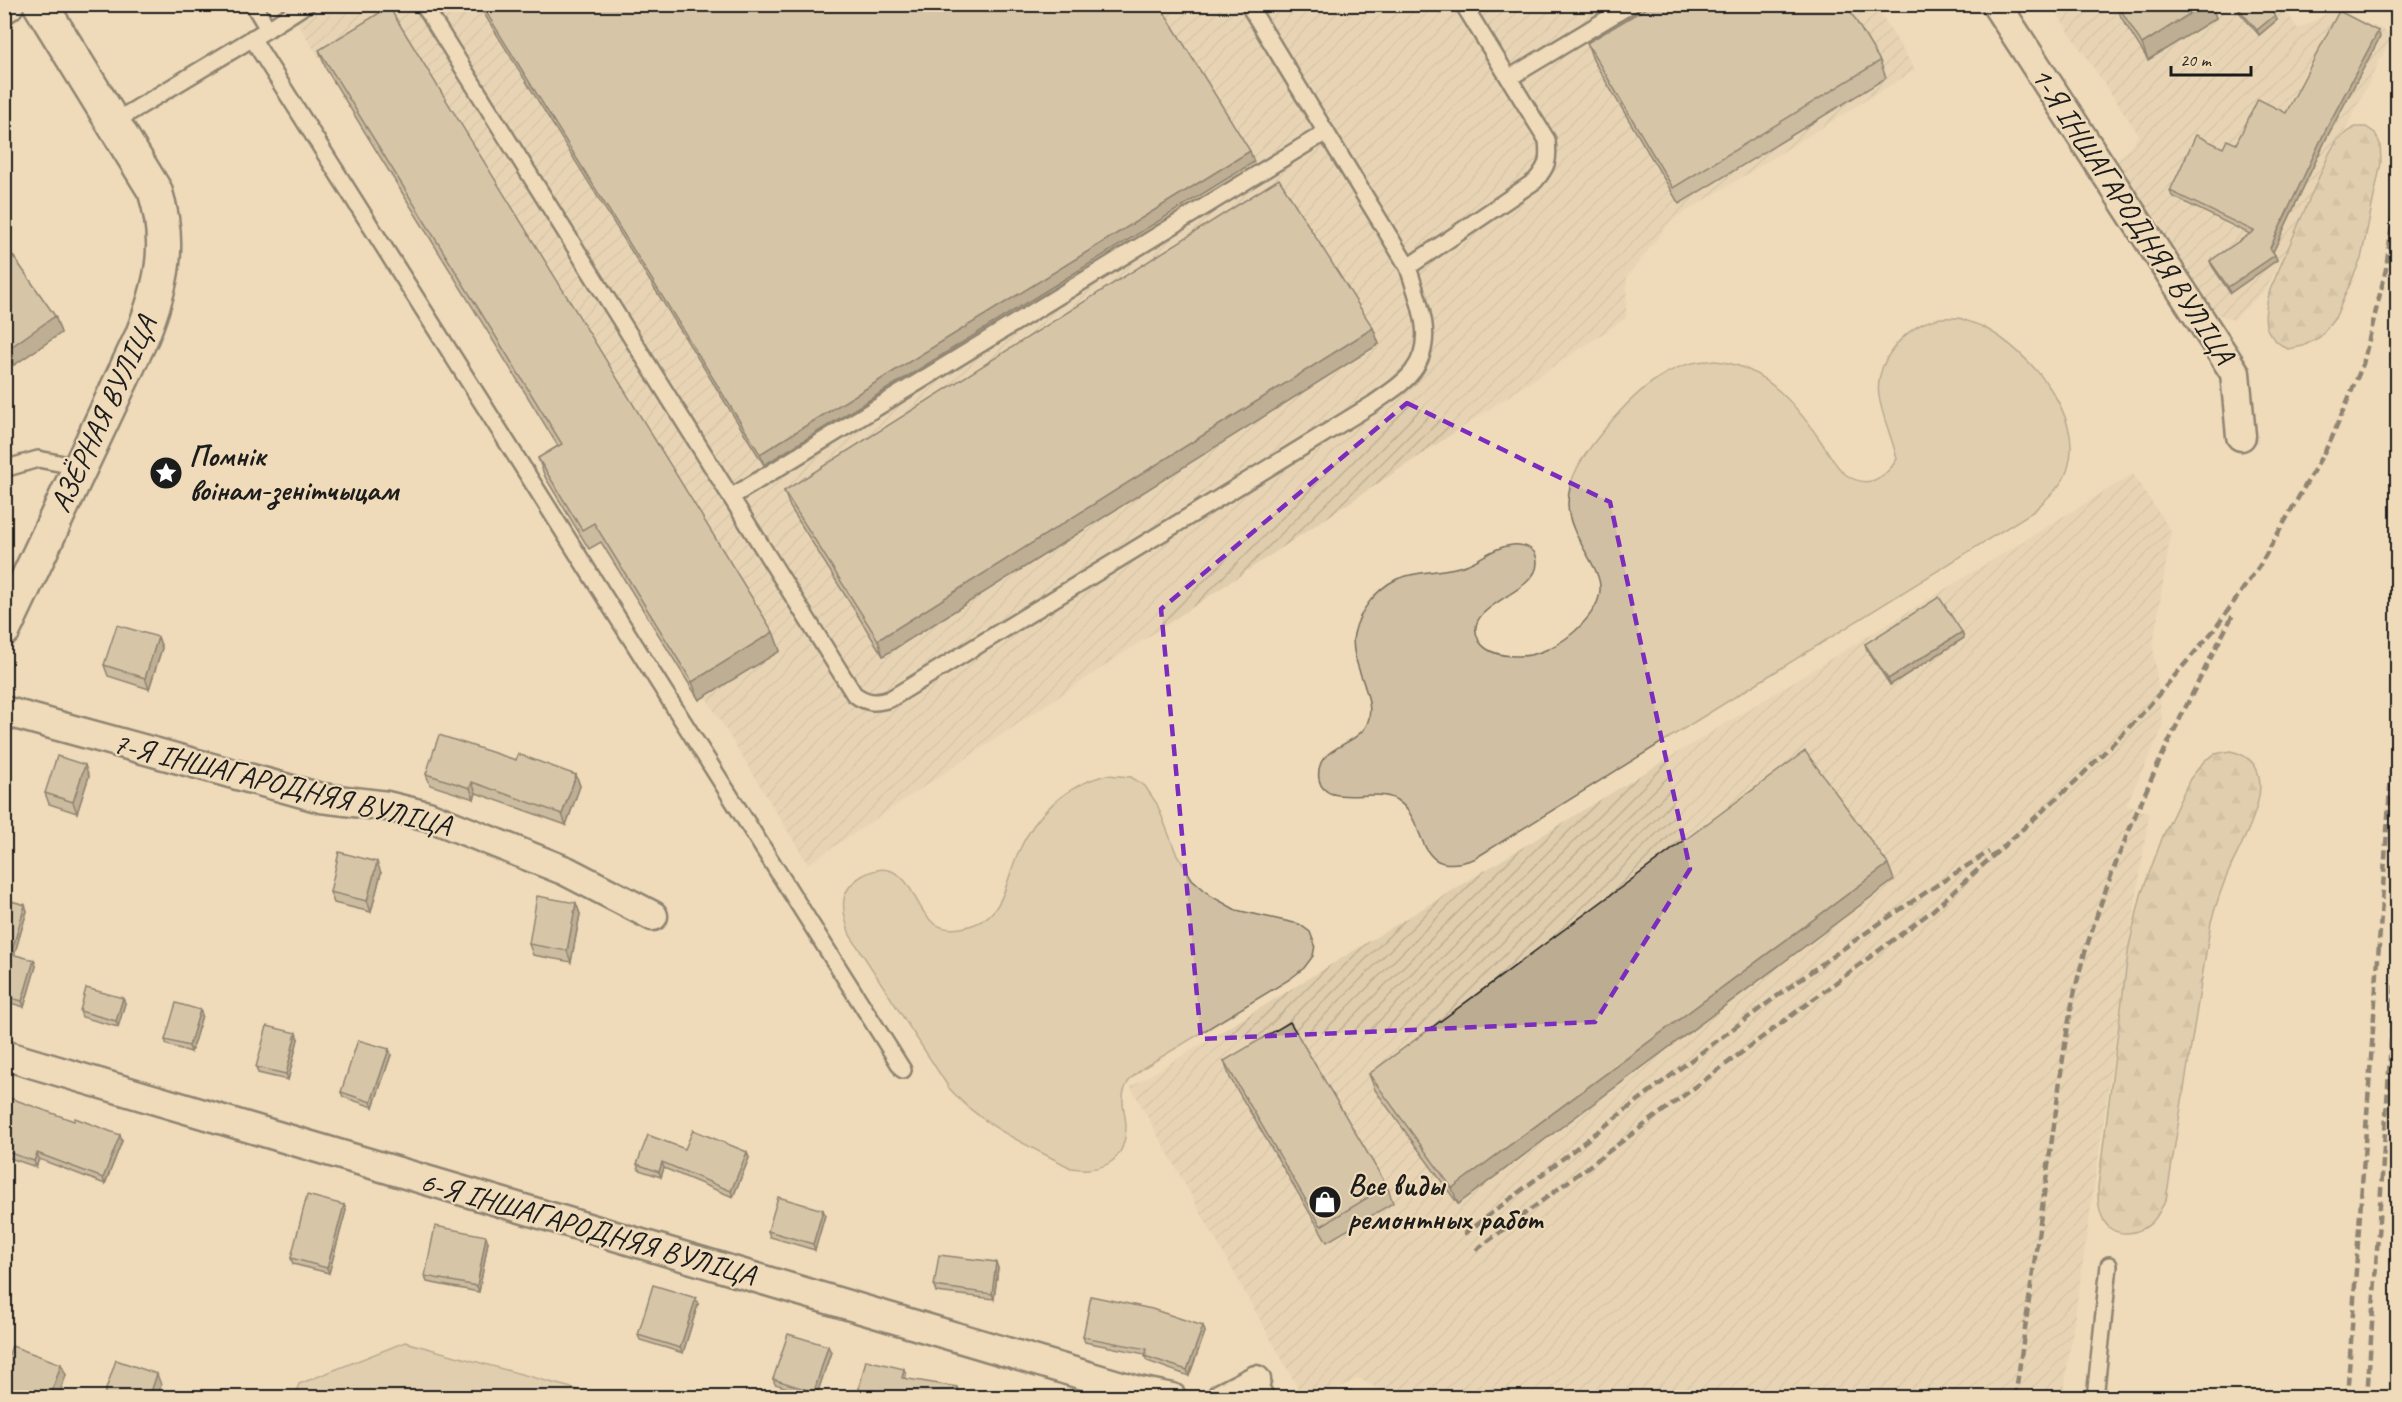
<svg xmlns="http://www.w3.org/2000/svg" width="2402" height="1402" viewBox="0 0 2402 1402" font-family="Caveat,sans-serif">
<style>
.industrial{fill:url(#industrial-furrows)}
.grass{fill:#d0bfa2;stroke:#766e5f;stroke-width:1.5}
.forest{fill:url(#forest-firs);stroke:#766e5f;stroke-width:1.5}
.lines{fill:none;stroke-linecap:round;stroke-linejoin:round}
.service-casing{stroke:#1c1c1c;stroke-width:20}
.minor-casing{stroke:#1c1c1c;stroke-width:33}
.tertiary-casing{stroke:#1c1c1c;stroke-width:38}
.secondary-casing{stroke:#1c1c1c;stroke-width:38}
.service{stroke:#efdbb9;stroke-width:15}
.minor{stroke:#efdbb9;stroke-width:28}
.tertiary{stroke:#efdbb9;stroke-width:33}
.secondary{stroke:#efdbb9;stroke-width:33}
.rail{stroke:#1c1c1c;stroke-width:4.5;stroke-dasharray:9 4.5;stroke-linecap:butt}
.wall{fill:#a1947e;stroke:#1c1c1c;stroke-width:1.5}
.shaded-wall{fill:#837866;stroke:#1c1c1c;stroke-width:1.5}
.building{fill:#bbac92;stroke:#1c1c1c;stroke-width:1.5}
.marked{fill:none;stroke:#7b2cbf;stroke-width:4.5;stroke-dasharray:12 8;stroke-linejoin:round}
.labels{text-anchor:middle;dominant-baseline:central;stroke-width:4.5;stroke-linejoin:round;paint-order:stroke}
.street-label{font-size:30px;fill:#1c1c1c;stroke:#efdbb9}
.poi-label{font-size:30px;font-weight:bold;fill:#1c1c1c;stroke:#efdbb9;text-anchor:start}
</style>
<defs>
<pattern id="industrial-furrows" width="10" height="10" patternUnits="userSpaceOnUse" patternTransform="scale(1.5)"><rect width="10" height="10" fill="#dfcdad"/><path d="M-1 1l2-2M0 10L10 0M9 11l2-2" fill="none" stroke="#bfaf94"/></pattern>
<pattern id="forest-firs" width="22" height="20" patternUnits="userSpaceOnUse" patternTransform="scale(1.5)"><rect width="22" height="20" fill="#d0bfa2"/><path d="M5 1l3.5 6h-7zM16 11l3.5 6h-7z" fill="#b2a48b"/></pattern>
</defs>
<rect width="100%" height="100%" fill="#efdbb9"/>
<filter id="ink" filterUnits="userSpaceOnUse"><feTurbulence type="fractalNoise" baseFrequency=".0167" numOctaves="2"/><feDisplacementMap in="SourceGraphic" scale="12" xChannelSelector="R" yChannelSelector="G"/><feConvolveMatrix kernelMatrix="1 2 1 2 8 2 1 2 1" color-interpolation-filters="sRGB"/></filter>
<g filter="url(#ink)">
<g class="industrial">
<path d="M1875,4L1915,70L1671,221L1627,277L1626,318L808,864L705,696L779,650L326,69L286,5Z"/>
<path d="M2051,5H2282L2298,29L2334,10L2393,34L2267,288L2233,320L2199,307L2111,170L2139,135Z"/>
<path d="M2133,474L2171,531L2153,647L2163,727L2126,805L2149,813L2063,1397L1394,1398L1358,1378L1323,1397H1303L1131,1087Z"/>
</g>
<g class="grass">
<path d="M1959,318C1967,321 1977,324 1985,328C2028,351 2085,415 2068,468C2063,486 2047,498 2034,511L1474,859C1411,881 1431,820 1395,799C1374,787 1324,809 1319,779C1314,746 1356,747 1367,724C1379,699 1348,663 1354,634C1359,611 1376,589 1397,579C1418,570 1444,573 1466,565C1482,559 1494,547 1512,545C1518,544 1528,546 1532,550C1536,553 1537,558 1537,563C1537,595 1459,604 1479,641C1487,654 1503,656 1517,656C1537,657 1559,645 1574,632C1585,622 1600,605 1600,590C1602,566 1568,537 1568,504C1568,477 1583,456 1600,435C1629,398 1671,354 1723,362C1766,369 1796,405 1820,440C1827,450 1835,466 1845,474C1867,490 1885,479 1897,459C1892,437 1882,417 1879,396C1874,363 1904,326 1936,319C1943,317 1952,318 1959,318Z"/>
<path d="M1107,775L1131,777L1145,786L1157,804L1176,853L1192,879L1211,896L1236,910L1299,924L1310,932L1315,945L1313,956L1304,968L1290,979L1143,1068C1138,1073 1130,1078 1127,1084C1119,1098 1125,1111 1126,1125C1126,1162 1103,1173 1071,1168C1028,1145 981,1126 949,1088L850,935C842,911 837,891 862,876C869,872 880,868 888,870C922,878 913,936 961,928C1006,920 1003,886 1018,853C1035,814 1066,785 1107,775Z"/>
<path d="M405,1342L604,1397H294L299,1384Z"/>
</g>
<g class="forest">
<path d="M2355,127H2366L2375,133L2380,144L2381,163L2361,259L2335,318L2320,337L2303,346L2288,349C2260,334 2263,318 2270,290L2329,154L2337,140Z"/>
<path d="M2230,751C2291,764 2242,840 2228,873C2221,889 2216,905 2211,922L2166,1200C2162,1206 2159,1214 2154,1220C2142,1235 2113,1240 2103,1219C2098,1209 2098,1199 2098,1187L2129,946L2141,895L2163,836L2190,779L2205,760L2215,754Z"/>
</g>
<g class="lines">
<g class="service-casing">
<g id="service">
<path d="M253,4L268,29L307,4"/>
<path d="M423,4L854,694C866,703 875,704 890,699L1373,404C1386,394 1403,385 1413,371C1437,339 1418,301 1408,267L1535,181C1548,166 1549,160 1547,140L1463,4"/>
<path d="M1248,4L1408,267"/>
<path d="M252,38L903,1070"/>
<path d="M1509,78L1632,4"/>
<path d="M114,122L268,29"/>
<path d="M4,469L38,459L79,467"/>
<path d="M731,497L1326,132"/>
<path d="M1256,1380L1267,1398"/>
<path d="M2095,1398L2109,1265"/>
</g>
</g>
<g class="minor-casing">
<g id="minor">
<path d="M1996,4L2235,373L2241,436"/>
<path d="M4,711L321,798L387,806L428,816L566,871L653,916"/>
<path d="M4,1055L1138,1391L1172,1398"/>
<path d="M1221,1398L1256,1380"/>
</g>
</g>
<g class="tertiary-casing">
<path id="tertiary" d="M4,629L142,336C162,285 172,245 155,191L40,4"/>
</g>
<g class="secondary-casing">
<path id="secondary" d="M4,6L7,4"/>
</g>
<use href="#service" class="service"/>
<use href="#minor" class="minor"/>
<use href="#tertiary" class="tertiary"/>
<use href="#secondary" class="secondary"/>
<g class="rail">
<path d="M1464,1234C1637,1103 1805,966 1989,852"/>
<path d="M1476,1250L1932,911L2078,779L2140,716L2214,630L2260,565L2331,440L2363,364L2386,269L2398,181"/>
<path d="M2015,1398C2028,1309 2040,1220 2053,1132C2061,1077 2066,1020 2081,966C2117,841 2174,727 2234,613"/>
<path d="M2347,1398L2398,675"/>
<path d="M2367,1398L2398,939"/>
</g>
</g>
<g class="wall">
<path d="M478,4H1159L1254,162L764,465Z"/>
<path d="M2116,4H2211L2216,18L2148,60L2121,17Z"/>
<path d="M2238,8L2277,20L2259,35L2240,13Z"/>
<path d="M2380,37L2327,137L2273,252L2277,260L2230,293L2212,266L2210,261L2250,234L2172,196L2170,191L2236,144L2286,113Z"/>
<path d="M1587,43L1880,61L1886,78L1679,204L1593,60Z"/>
<path d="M319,50L773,632L780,651L699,700L601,542L589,549L545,477L538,458L558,446L326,69Z"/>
<path d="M4,243L55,316L61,333L14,365L4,352Z"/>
<path d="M1373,328L1379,344L883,656L790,507L784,491Z"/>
<path d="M158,637L162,648L149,689L108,676L104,665Z"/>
<path d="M1964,638L1890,685L1867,650L1865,644Z"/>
<path d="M516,760L576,775L580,786L566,825L476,793L474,799L430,785L426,774Z"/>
<path d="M89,776L77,813L49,804L45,793Z"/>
<path d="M381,873L371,912L334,903L330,892Z"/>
<path d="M1894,880L1458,1204L1375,1090L1369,1074Z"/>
<path d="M4,899L25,905L27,911L14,955L34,960L36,966L24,1007L4,1001Z"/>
<path d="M576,903L580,914L571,962L533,955L529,944Z"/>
<path d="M125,1003L118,1027L82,1017L80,1011Z"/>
<path d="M200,1010L202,1015L191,1052L167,1045L165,1040Z"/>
<path d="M298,1039L288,1080L258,1073L256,1067Z"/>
<path d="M389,1049L391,1055L373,1107L343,1097L341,1092Z"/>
<path d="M1224,1061L1387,1186L1393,1203L1327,1242L1230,1078Z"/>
<path d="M4,1113L122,1141L105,1184L39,1159L36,1167L4,1156Z"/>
<path d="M685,1149L747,1152L749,1158L733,1197L664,1168L661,1177L639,1170L637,1164Z"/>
<path d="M344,1205L346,1210L329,1273L293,1264L291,1258Z"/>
<path d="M823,1210L825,1215L815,1250L770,1237L768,1231Z"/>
<path d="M488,1242L479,1292L427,1282L425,1276Z"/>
<path d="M998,1268L994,1299L936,1292L934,1286Z"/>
<path d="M698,1304L683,1353L640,1340L638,1335Z"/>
<path d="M1203,1326L1205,1332L1189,1376L1147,1361L1145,1356V1354L1085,1342L1083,1337Z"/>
<path d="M831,1352L816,1397L775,1384L773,1379Z"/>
<path d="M4,1368L66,1375L58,1398H4Z"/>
</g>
<g class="shaded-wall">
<path d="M1554,4H1564L1556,9Z"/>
<path d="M2205,4H2211L2216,18L2148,60L2142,44Z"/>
<path d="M2275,15L2277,20L2259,35L2257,30Z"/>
<path d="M2378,31L2380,37L2327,137L2272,254L2270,248L2325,131Z"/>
<path d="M1250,151L1254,162L764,465L760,454Z"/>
<path d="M2275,255L2277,260L2230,293L2228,287Z"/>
<path d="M55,316L61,333L14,365L8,349Z"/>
<path d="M1373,328L1379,344L883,656L878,640Z"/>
<path d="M773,632L780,651L699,700L692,682Z"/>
<path d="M1962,632L1964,638L1890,685L1888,679Z"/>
<path d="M158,637L162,648L149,689L145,678Z"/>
<path d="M85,765L89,776L77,813L73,802Z"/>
<path d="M576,775L580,786L566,825L562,814Z"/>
<path d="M472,782L476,793L474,799L470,788Z"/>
<path d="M377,862L381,873L371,912L367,901Z"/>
<path d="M1888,864L1894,880L1458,1204L1452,1188Z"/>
<path d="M576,903L580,914L571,962L567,951Z"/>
<path d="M25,905L27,911L13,959L11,954Z"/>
<path d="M34,960L36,966L24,1007L22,1001Z"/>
<path d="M123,998L125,1003L118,1027L116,1021Z"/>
<path d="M200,1010L202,1015L191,1052L189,1046Z"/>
<path d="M296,1033L298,1039L288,1080L286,1074Z"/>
<path d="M389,1049L391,1055L373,1107L371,1102Z"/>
<path d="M120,1135L122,1141L105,1184L103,1178Z"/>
<path d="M747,1152L749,1158L733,1197L731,1191Z"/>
<path d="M37,1153L39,1159L36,1167L34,1161Z"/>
<path d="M662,1162L664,1168L661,1177L659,1172Z"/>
<path d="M344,1205L346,1210L329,1273L327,1268Z"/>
<path d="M823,1210L825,1215L815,1250L813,1244Z"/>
<path d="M486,1236L488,1242L479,1292L477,1286Z"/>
<path d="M996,1262L998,1268L994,1299L992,1294Z"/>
<path d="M696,1298L698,1304L683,1353L680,1348Z"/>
<path d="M1203,1326L1205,1332L1189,1376L1187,1370Z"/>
<path d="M828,1346L831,1352L816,1397L814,1392Z"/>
<path d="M61,1364L66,1375L58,1398H50Z"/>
<path d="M904,1369L906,1375L904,1383L902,1378Z"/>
<path d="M157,1374L161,1385L157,1398H149Z"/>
<path d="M957,1387L959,1392V1398H956Z"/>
</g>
<g class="building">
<path d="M481,4H1159L1250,151L760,454Z"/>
<path d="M1653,4H1846L1880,61L1673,188L1587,43Z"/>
<path d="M2117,4H2205L2142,44Z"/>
<path d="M2242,4H2266L2275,15L2257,30L2238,8Z"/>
<path d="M389,7L773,632L692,682L594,523L582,530L538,458L562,444L319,50Z"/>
<path d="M2339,11L2378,31L2325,131L2270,248L2275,255L2228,287L2210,261L2254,231L2170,191L2196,135L2223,148L2227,140L2236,144L2258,99L2286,113Z"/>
<path d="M1279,179L1373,328L878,640L784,491Z"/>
<path d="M4,243L55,316L8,349L4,344Z"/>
<path d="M1939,597L1962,632L1888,679L1865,644Z"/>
<path d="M117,625L158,637L145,678L104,665Z"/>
<path d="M439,735L516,760L518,754L576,775L562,814L472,782L470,788L426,774Z"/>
<path d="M1805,751L1888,864L1452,1188L1369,1074Z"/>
<path d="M57,756L85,765L73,802L45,793Z"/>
<path d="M339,852L377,862L367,901L330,892Z"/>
<path d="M537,896L576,903L567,951L529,944Z"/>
<path d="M4,899L25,905L11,954L34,960L22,1001L4,996Z"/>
<path d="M86,988L123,998L116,1021L80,1011Z"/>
<path d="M176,1003L200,1010L189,1046L165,1040Z"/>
<path d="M1290,1022L1387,1186L1321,1226L1224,1061Z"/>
<path d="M267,1026L296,1033L286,1074L256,1067Z"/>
<path d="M358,1040L389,1049L371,1102L341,1092Z"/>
<path d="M10,1098L74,1121L75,1118L120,1135L103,1178L37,1153L34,1161L4,1151V1113Z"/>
<path d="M693,1130L747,1152L731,1191L662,1162L659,1172L637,1164L648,1135L685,1149Z"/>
<path d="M307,1195L344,1205L327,1268L291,1258Z"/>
<path d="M778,1197L823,1210L813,1244L768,1231Z"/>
<path d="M435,1226L486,1236L477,1286L425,1276Z"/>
<path d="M939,1255L996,1262L992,1294L934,1286Z"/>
<path d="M653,1285L696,1298L680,1348L638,1335Z"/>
<path d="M1091,1296L1152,1309L1203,1326L1187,1370L1145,1356L1147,1349L1083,1337Z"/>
<path d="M788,1334L828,1346L814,1392L773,1379Z"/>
<path d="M12,1346L61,1364L50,1398H15L4,1394V1368Z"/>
<path d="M116,1360L157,1374L149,1398H103Z"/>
<path d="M866,1360L904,1369L902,1378L957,1387L956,1398L857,1397Z"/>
<path d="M1351,1390L1356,1398H1340Z"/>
<path d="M1852,1393L1876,1398H1851Z"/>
</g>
</g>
<path d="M0 0H2402V1402H0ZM1407,403L1610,502L1690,869L1595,1022L1201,1039L1161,609Z" fill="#efdbb9" fill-opacity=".55" fill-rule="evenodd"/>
<path class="marked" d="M1407,403L1610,502L1690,869L1595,1022L1201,1039L1161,609Z"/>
<defs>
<g id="sight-disc" transform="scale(1.725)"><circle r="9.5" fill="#1c1c1c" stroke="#efdbb9"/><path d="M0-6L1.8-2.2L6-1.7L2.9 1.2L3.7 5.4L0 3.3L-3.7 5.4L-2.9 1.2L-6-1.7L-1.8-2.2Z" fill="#fff"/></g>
<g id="shop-disc" transform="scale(1.725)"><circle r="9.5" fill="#1c1c1c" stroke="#efdbb9"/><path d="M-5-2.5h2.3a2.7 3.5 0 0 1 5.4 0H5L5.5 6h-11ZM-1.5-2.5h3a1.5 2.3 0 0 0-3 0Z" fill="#fff"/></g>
</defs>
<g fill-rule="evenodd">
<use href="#sight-disc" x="166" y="473"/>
<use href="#shop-disc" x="1325" y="1202"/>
</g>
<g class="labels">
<g class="street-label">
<text transform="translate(2133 215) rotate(57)">1-Я ІНШАГАРОДНЯЯ ВУЛІЦА</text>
<text transform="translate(103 414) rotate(-65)">АЗЁРНАЯ ВУЛІЦА</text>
<text transform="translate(282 784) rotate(14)">7-Я ІНШАГАРОДНЯЯ ВУЛІЦА</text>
<text transform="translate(588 1228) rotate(16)">6-Я ІНШАГАРОДНЯЯ ВУЛІЦА</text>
</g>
<g class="poi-label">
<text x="189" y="456">Помнік<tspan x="189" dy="34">воінам-зенітчыцам</tspan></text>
<text x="1348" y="1185">Все виды<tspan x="1348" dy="34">ремонтных работ</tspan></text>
</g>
</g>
<rect width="2402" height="1402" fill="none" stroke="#efdbb9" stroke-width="24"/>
<rect x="12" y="12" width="2378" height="1378" fill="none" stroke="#1c1c1c" stroke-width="2" filter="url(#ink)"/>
<path d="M2171 66v9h80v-9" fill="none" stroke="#1c1c1c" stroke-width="3"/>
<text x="2180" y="66" font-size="18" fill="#1c1c1c" stroke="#efdbb9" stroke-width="4.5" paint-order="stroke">20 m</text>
</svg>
